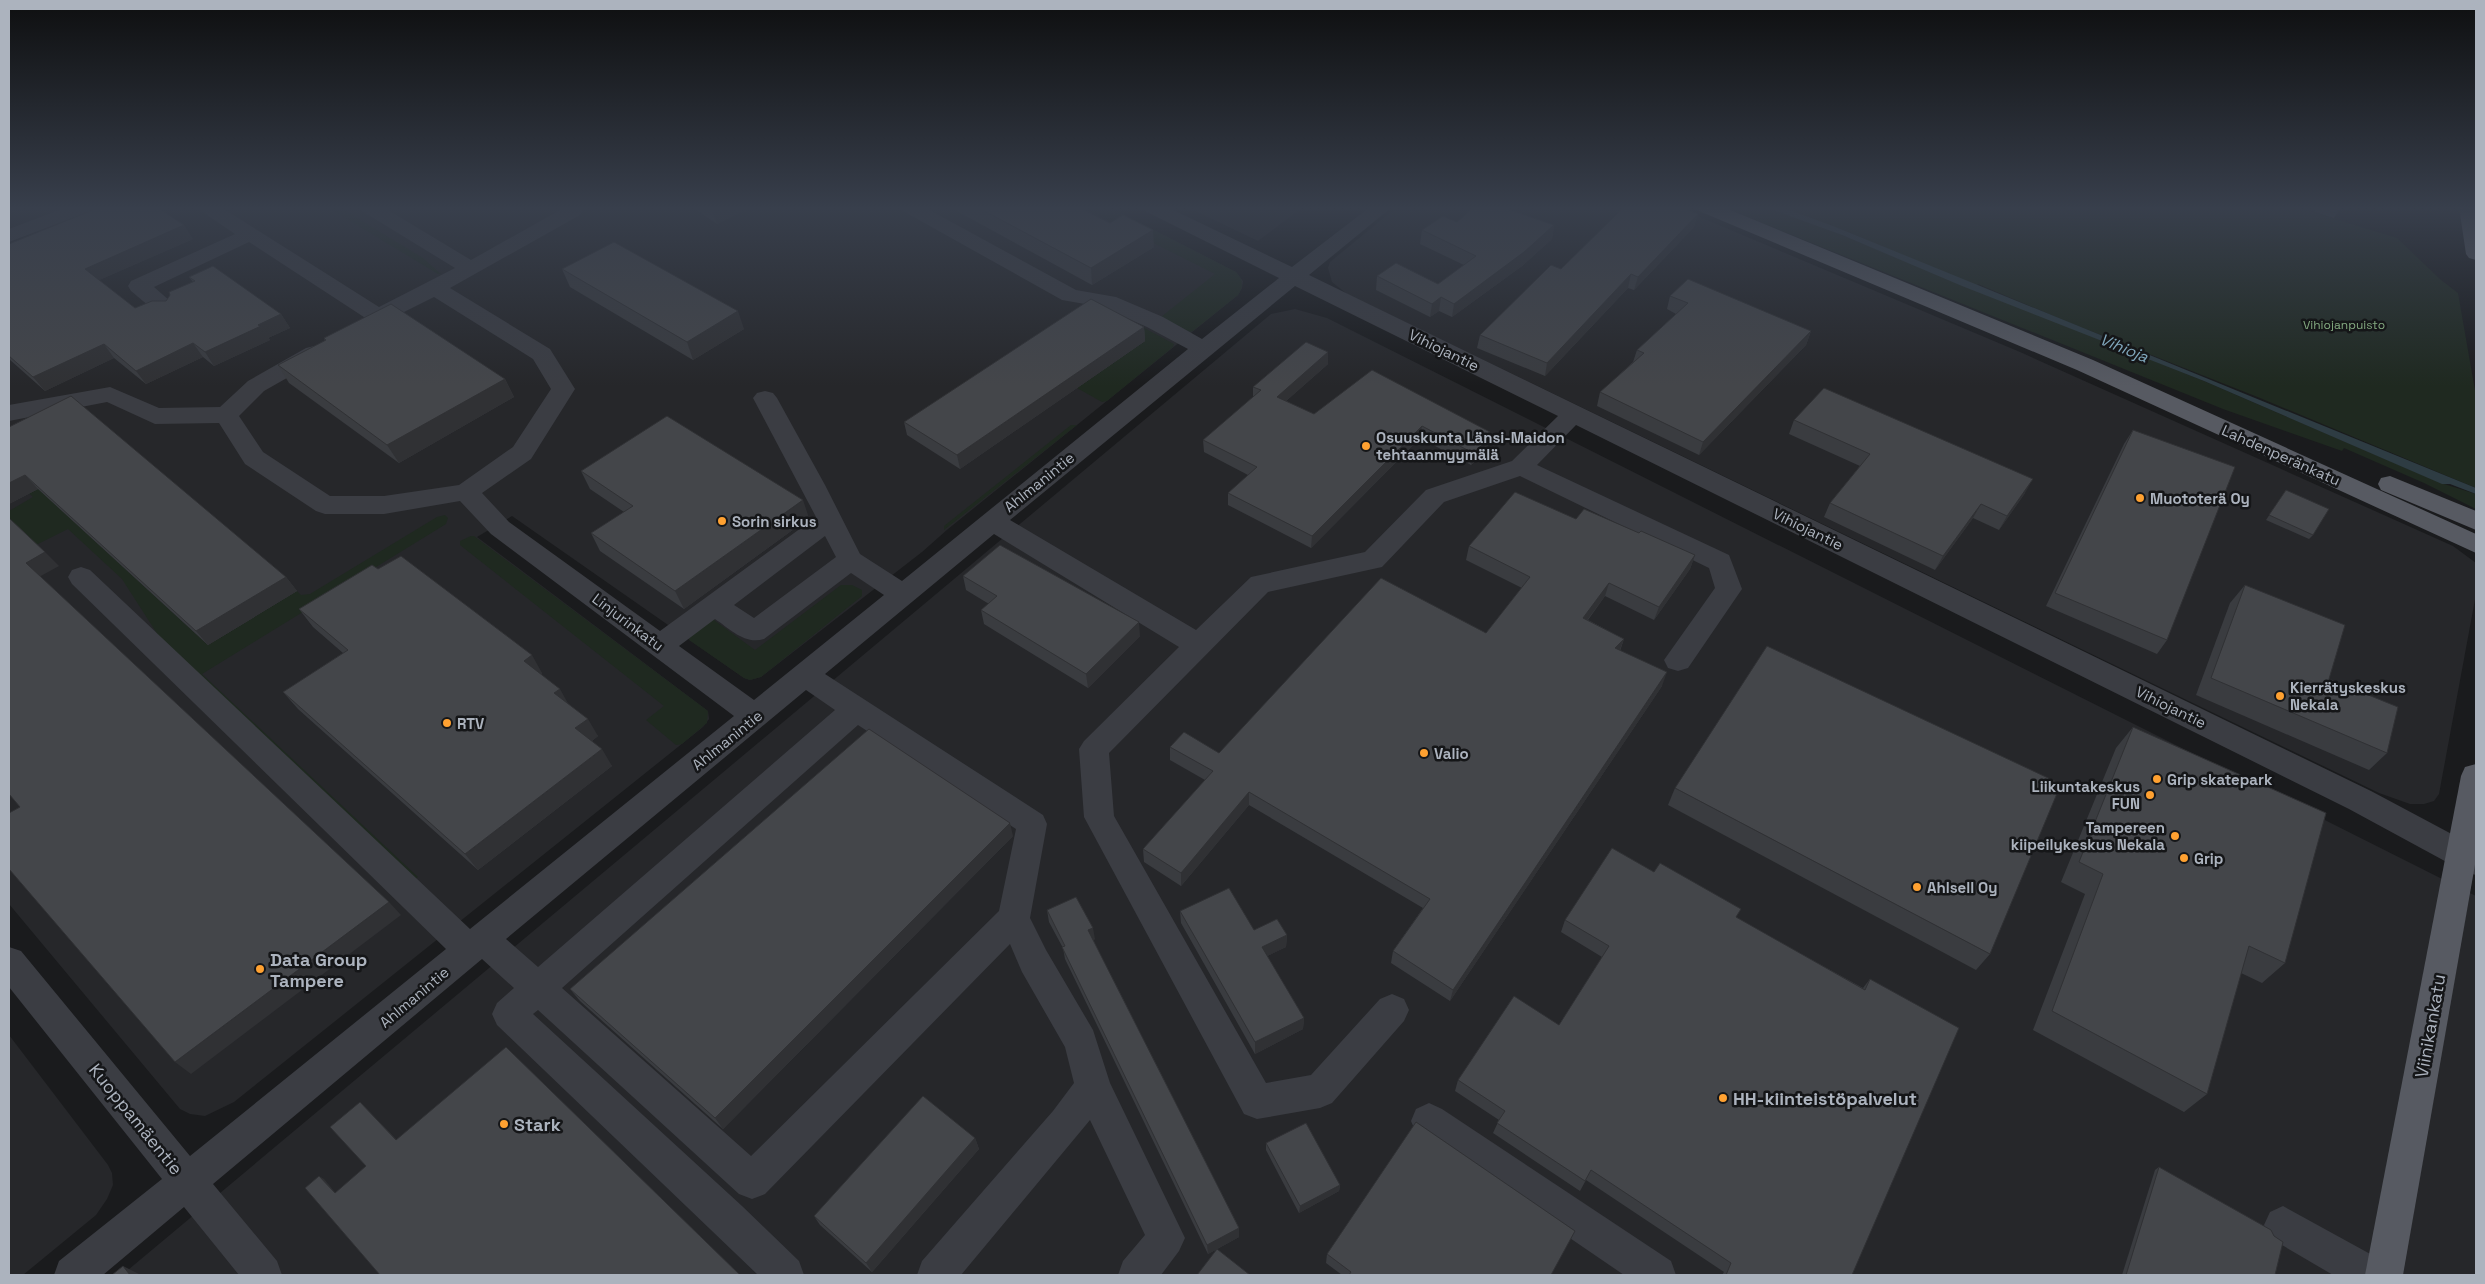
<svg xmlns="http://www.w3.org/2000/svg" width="2485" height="1284" viewBox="0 0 2485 1284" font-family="'Space Grotesk',sans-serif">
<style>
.built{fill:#26272a}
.green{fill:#1f2920}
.water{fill:#2e3c43}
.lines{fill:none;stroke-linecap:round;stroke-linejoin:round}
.minor{fill:#3b3d43;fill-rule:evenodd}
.major{fill:#575a62;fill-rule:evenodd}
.wall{fill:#3a3c40}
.shaded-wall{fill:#303134}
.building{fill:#44464a;stroke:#303134}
.poi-dot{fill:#ffa131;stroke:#151618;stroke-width:2}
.labels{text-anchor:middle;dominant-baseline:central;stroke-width:5;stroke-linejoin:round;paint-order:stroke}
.far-park-label{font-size:12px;fill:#84aa81;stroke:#151618}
.street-label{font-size:15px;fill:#acb3be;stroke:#151618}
.poi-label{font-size:15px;font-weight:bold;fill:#acb3be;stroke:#151618;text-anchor:start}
.water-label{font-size:16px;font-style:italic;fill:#80a7bc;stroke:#151618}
.near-poi-label{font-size:18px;font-weight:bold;fill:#acb3be;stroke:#151618;text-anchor:start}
.near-street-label{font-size:18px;fill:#acb3be;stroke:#151618}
</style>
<rect width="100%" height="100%" fill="#1a1b1d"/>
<g class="built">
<path d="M9,207H1109L1236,272L1243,281L1242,288L1238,295L948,529L922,552L761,677L750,680L744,678L512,516L477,537L708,711L709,719L703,727L234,1102L205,1116L190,1114L180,1109L9,904Z"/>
<path d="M1187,207H1303L1258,241Z"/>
<path d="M1397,207H1676L2020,352L2453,546L2476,563V594L2439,794L2434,801L2424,804H2410L2379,793L1347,294L1332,282L1328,268L1330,262Z"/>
<path d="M1295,309L1327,318L2476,896V1275H122L1271,314Z"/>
<path d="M9,1035L108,1165L112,1173L113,1185L107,1199L96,1215L23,1275H9Z"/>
</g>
<g class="green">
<path d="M327,207H339L423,258L441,274H438Z"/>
<path d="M1082,207H1109L1236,272C1243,280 1244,286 1238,295L1193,331L1190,332L1161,317L1215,274Z"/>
<path d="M1723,207H1765L1804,220L2204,381L2441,483L2476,494V509L2424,483L2344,448L2342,451L2223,409Z"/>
<path d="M1781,207H2296L2397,238L2441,280L2458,293L2476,396V488L2260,398L2068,322L1978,284L1977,286L1850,233Z"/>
<path d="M1137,324L1174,344L1173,347L1107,401L1102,402L1077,388L1145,341Z"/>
<path d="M1071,425H1077L944,530V526Z"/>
<path d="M9,462L208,645L297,591L301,595L310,594L437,517L445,515L448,518L446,524L202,674L418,877L415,879L167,649L122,579L68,529L36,545L9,519V511L33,497L9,475Z"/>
<path d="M471,536H474L708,711L707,723L682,744L676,745L646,720L664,706L460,545V541Z"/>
<path d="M841,585H852L862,590V596L761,677L750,680L744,678L689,640L690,634L709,620H714L755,650Z"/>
</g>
<path class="water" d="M1765,207H1781L1833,226L2476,488V494L2450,484H2442L2204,381L1962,286L1842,235Z"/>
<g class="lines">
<g class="minor">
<path d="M67,207H94L91,211L9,242V229Z"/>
<path d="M198,207H221L379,307L455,268L362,211L359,207H383L471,260L560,210L558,207H580L583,211L580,215L450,288L550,349L575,389L531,459L482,493L509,522L660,631L816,517L753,398L757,393L765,391L773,393L777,398L825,485L860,554L902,581L1188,349L1147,327L1102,307L1062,300L903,211L900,207H924L1076,290L1116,297L1163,317L1202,339L1279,278L1145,211L1142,207H1167L1292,267L1370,207H1392L1309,275L2371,791L2476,847V875L2465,872L2349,809L1576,425L1537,465L1729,555L1742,589L1688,668L1678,671L1668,668L1664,660L1715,588L1709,568L1520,476L1444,502L1382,567L1268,592L1109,753L1114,816L1266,1083L1311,1075L1380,999L1392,994L1404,999L1409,1010L1404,1021L1332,1103L1320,1108L1257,1119L1244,1114L1084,817L1079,749L1084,741L1179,647L994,534L825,674L1043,815L1047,824L1030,918L1046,950L1093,1030L1110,1083L1185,1238L1179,1251L1161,1275H1118L1123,1261L1145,1235L1090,1120L961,1275H917L922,1261L1053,1111L1074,1083L1065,1047L1022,972L1010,944L765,1194L752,1199L739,1194L538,1010L533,1014L742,1206L799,1261L804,1275H758L497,1025L492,1014L497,1003L514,988L482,959L213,1184L277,1261L282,1275H239L184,1207L103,1275H54L59,1261L162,1179L9,987V947L21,951L190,1156L446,949L72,584L68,577L72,570L81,567L90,570L470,929L734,716L491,534L460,501L384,514H325L316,511L245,464L219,423L155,424L107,402L9,421V405L110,387L159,408L220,407L248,381L306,348L314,346L322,348L325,353L322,358L264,391L239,416L263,452L330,496H384L459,485L513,447L551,389L533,359L434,297L386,321L378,323L370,321L249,242L154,287L178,308L175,313C157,317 144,301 131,291L128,286L131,281L235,234L201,211ZM1295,286L1558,416L1512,461L1426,490L1365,552L1251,577L1196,630L1010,520ZM825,536L836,557L754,618L734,605ZM851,573L884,595L754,700L679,646L715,619C730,629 745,645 764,639ZM806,690L835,710L538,967L506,939ZM858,725L1016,829L999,911L751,1156L562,988Z"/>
<path d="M1429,1103L1442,1109L1671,1261L1676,1275H1624L1416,1133L1411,1121L1416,1109Z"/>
<path d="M2283,1206L2383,1261L2388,1275H2333L2270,1238L2264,1225L2270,1212Z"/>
</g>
<g class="major">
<path d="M1696,207H1723L2093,360L2476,534V553L2077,370L1699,211Z"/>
<path d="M2459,207H2476V260L2469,258L2466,254Z"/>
<path d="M2390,476L2476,511V530L2381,490L2378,484L2381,478Z"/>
<path d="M2476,764V859L2403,1275H2365L2461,776L2465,767Z"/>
</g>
</g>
<g class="wall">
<path d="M692,207H751L717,224Z"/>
<path d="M954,207H1078L1154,247L1092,285L955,210Z"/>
<path d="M1572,207H1587L1583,211Z"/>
<path d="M2317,207H2340L2337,213L2334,218L2315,212Z"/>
<path d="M1698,214L1694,227L1634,290L1628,288L1545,376L1477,348L1480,335L1561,269Z"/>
<path d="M1457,222L1554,225L1552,239L1522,266L1452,317L1439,311L1430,317L1376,290L1377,276L1438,284L1464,265L1420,244L1422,230Z"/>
<path d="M193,239L99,280L135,308L166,301L193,282L189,277L281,314L290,328L268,338L270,340L214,366L203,357L146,384L114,358L45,391L9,359V244Z"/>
<path d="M562,269L744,329L693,360L570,287Z"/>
<path d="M1670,296L1811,331L1806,345L1699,455L1597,406L1600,392L1633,362L1637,350L1676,314L1667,309Z"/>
<path d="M1144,327L1145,341L960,469L907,435L904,422Z"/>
<path d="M324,338L505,379L514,397L399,463L289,383L278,365L325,341Z"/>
<path d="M1328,352V364L1286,401L1314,414L1490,432L1487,451L1471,465L1420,438L1311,548L1228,505V493L1248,475L1204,452L1203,440L1253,397V387Z"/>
<path d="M1794,420L2025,493L1999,530L1973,518L1935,570L1824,517L1830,503L1860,466L1789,434Z"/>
<path d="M9,427L286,577L297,591L208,645L38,489L9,504Z"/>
<path d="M2133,430L2167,640L2157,654L2046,606L2124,444Z"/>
<path d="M581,471L809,518L684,609L600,551L591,533L624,512L590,489Z"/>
<path d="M2286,490L2313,535L2309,539L2266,520Z"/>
<path d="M1576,519L1639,533L1695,555L1690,569L1654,620L1605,596L1588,620L1624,639L1620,651L1662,686L1450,1001L1391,963L1393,951L1423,908L1249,805L1181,886L1144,862L1143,849L1205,780L1170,760V747L1219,753L1486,633L1522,588L1466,560L1469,546Z"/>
<path d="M378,569L542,673L541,674L598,736L592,741L612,766L478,870L298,709L283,692L343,653L313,627L299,609Z"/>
<path d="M963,576L1140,636L1088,688L984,624L981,610L989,604L966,590Z"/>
<path d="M2245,585L2387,753L2369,770L2196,695L2230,603Z"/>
<path d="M2133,727L2285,963L2262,983L2241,973L2207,1094L2184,1112L2033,1030L2085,894L2061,882L2116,748Z"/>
<path d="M1675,788L1990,954L1976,970L1668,805Z"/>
<path d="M1013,836L723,1129L580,1001L570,989Z"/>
<path d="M1047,910L1095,939L1093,940L1239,1228V1237L1208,1254L1065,959L1063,948L1049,922Z"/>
<path d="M1180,911L1254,930L1287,935L1286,947L1267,956L1304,1018L1303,1029L1255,1054L1181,923Z"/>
<path d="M1736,918L1863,988L1870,979L1852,1275H1722L1724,1272L1586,1180L1580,1191L1493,1133L1499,1120L1455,1091L1458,1080L1559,1025L1602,957L1561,932L1565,920Z"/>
<path d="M975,1138L979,1149L872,1272L820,1225L814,1216Z"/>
<path d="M1266,1143L1340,1185L1339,1191L1299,1213L1266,1150Z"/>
<path d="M2159,1167L2275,1275H2122L2155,1170Z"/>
<path d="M1327,1254L1551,1275H1342L1326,1263Z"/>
</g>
<g class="shaded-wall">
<path d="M711,207H751L717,224Z"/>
<path d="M1584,207H1587L1583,211Z"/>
<path d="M1698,214L1694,227L1634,290L1638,277Z"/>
<path d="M184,225L193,239L95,282L85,269Z"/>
<path d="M1554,225L1552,239L1522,266L1452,317L1454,304Z"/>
<path d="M1153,230L1154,247L1092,285L1091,268Z"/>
<path d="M1631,274L1628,288L1545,376L1547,363Z"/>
<path d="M1441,297L1439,311L1430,317L1432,304Z"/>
<path d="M738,311L744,329L693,360L687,342Z"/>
<path d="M281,314L290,328L268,338L270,340L214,366L205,352Z"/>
<path d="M1144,327L1145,341L960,469L957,455Z"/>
<path d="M1811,331L1806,345L1699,455L1703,442Z"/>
<path d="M193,343L203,357L146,384L136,371Z"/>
<path d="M104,344L114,358L45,391L33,377Z"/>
<path d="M1328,352V364L1277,409V397Z"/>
<path d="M505,379L514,397L399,463L387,445Z"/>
<path d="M1422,426L1420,438L1311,548L1312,536Z"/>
<path d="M1490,432L1487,451L1471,465L1473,453L1484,437Z"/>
<path d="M25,475L38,489L9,504V483Z"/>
<path d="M2033,479L2025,493L1999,530L2007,516Z"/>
<path d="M803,500L809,518L684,609L675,591Z"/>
<path d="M1981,504L1973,518L1935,570L1943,556Z"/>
<path d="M45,552L59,566L39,577L26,563Z"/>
<path d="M1695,555L1690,569L1654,620L1659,607Z"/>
<path d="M286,577L297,591L208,645L196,631Z"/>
<path d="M1609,583L1605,596L1579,631L1583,618Z"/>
<path d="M1139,622L1140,636L1088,688L1086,674Z"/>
<path d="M1624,639L1619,652L1615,648Z"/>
<path d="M532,655L542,673L534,679L524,661Z"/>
<path d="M1667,672L1662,686L1450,1001L1453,990Z"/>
<path d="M560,689L570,707L554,693Z"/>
<path d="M588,719L598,736L586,746L575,728Z"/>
<path d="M602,749L612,766L478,870L465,854Z"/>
<path d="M1249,792V805L1181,886V873Z"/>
<path d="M1010,823L1013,836L723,1129L715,1118Z"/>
<path d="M389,902L401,915L191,1074L175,1062Z"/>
<path d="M1093,928L1095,939L1090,942L1088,930Z"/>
<path d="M1287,935L1286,947L1261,959L1262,947Z"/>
<path d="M1304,1018L1303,1029L1255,1054V1042Z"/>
<path d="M360,1102L364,1106L401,1144L396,1140Z"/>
<path d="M975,1138L979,1149L872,1272L866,1263Z"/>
<path d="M319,1176L324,1179L339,1197L335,1193Z"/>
<path d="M1340,1185L1339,1191L1299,1213L1300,1206Z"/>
<path d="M1239,1228V1237L1208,1254L1207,1245Z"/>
<path d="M123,1266L141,1275H130Z"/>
</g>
<g class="building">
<path d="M100,207H157L184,225L85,269L135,308L152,301H166L170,295L169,292L195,281L189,277L213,266L281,314L258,325L261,326L205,352L193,343L136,371L104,344L33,377L9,356V244Z"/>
<path d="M977,207H1078L1110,223L1123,215L1153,230L1091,268Z"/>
<path d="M1474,207H1502L1554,225L1524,252L1454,304L1441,297L1432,304L1377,276L1396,263L1438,284L1476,256L1422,230L1443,216L1457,222Z"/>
<path d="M1624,207H1680L1698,214L1638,277L1631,274L1547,363L1480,335L1551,265L1561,269Z"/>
<path d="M2318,207H2340L2337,213Z"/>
<path d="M614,242L738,311L687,342L562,269Z"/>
<path d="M1688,279L1811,331L1703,442L1600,392L1644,353L1637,350L1688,303L1670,296Z"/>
<path d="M1091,299L1144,327L957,455L904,422Z"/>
<path d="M391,304L505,379L387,445L278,365L326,340L324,338Z"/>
<path d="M1306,342L1328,352L1277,397L1314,414L1372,370L1490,432L1484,437L1489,439L1473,453L1422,426L1312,536L1228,493L1257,467L1203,440L1261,390L1253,387Z"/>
<path d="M1824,388L2033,479L2007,516L1981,504L1943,556L1830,503L1870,454L1794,420Z"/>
<path d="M71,396L286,577L196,631L25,475L9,483V427Z"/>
<path d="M667,416L803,500L675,591L591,533L633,506L581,471Z"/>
<path d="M2133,430L2235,467L2167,640L2055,593Z"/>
<path d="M2286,490L2329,509L2313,535L2269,515Z"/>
<path d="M1515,492L1576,519L1584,509L1639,533L1641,531L1695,555L1659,607L1609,583L1583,618L1624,639L1615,648L1667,672L1453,990L1393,951L1430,899L1249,792L1181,873L1143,849L1213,771L1170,747L1184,732L1219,753L1381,578L1486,633L1530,577L1469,546Z"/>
<path d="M9,518L45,552L26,563L389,902L175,1062L9,869V813L20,807L9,794Z"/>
<path d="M1000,545L1139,622L1086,674L981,610L997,596L963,576Z"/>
<path d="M401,556L532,655L524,661L560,689L554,693L588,719L575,728L602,749L465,854L283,692L348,650L299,609L372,565L378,569Z"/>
<path d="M2245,585L2345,625L2329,679L2398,707L2387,753L2211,678Z"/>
<path d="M1767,646L2061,784L1990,954L1675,788Z"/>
<path d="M2133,727L2326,813L2285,963L2249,946L2207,1094L2052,1011L2103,874L2079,862Z"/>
<path d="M869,729L1010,823L715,1118L570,989Z"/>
<path d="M1612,848L1654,872L1660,863L1741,909L1736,917L1865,990L1870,979L1959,1028L1852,1275H1726L1731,1263L1591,1170L1585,1181L1497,1123L1505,1111L1458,1080L1514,996L1559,1025L1609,946L1565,920Z"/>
<path d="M1229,888L1254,930L1277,919L1287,935L1262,947L1304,1018L1255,1042L1180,911Z"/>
<path d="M1076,897L1093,928L1088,930L1239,1228L1207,1245L1062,947L1065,946L1047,910Z"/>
<path d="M506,1047L740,1275H380L305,1188L319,1176L335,1193L366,1166L330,1127L360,1102L396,1140Z"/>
<path d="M923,1096L975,1138L866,1263L814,1216Z"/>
<path d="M1416,1122L1575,1231L1551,1275H1349L1351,1272L1327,1254Z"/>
<path d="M1306,1123L1340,1185L1300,1206L1266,1143Z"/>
<path d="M2159,1167L2271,1230L2274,1236L2283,1242L2275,1275H2126Z"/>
<path d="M1217,1249L1250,1275H1197Z"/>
<path d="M123,1266L130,1275H112Z"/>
</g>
<linearGradient id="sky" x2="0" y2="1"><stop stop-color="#0e0f10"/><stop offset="0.54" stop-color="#383f4c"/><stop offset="1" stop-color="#383f4c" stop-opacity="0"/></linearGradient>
<rect width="2485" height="386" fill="url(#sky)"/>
<g class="poi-dot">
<circle cx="1366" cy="446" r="5"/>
<circle cx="2140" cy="498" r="5"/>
<circle cx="722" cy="521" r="5"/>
<circle cx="2280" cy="696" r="5"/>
<circle cx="447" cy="723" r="5"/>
<circle cx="1424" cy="753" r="5"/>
<circle cx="2157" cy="779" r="5"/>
<circle cx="2150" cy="795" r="5"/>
<circle cx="2175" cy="836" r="5"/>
<circle cx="2184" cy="858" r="5"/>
<circle cx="1917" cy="887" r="5"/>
<circle cx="260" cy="969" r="5"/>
<circle cx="1723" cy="1098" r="5"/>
<circle cx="504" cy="1124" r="5"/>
</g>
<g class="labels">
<g class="far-park-label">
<text x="2344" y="325">Vihiojanpuisto</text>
</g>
<g class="street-label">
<text transform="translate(1444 350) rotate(26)">Vihiojantie</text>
<text transform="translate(2281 455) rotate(24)">Lahdenperänkatu</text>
<text transform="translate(1039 482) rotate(-39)">Ahlmanintie</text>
<text transform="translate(1808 529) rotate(26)">Vihiojantie</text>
<text transform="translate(628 622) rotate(37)">Linjurinkatu</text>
<text transform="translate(2171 707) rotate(26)">Vihiojantie</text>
<text transform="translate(727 740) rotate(-39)">Ahlmanintie</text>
<text transform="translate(414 997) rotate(-40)">Ahlmanintie</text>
</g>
<g class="poi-label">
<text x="1376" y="437">Osuuskunta Länsi-Maidon<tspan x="1376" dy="17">tehtaanmyymälä</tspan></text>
<text x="2150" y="498">Muototerä Oy</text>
<text x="732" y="521">Sorin sirkus</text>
<text x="2290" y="687">Kierrätyskeskus<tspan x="2290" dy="17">Nekala</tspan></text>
<text x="457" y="723">RTV</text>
<text x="1434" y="753">Valio</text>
<text x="2167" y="779">Grip skatepark</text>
<text x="2140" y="786" text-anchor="end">Liikuntakeskus<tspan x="2140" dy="17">FUN</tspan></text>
<text x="2165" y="827" text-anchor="end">Tampereen<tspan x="2165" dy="17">kiipeilykeskus Nekala</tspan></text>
<text x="2194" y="858">Grip</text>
<text x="1927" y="887">Ahlsell Oy</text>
</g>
<g class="water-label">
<text transform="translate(2124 348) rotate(22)">Vihioja</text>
</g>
<g class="near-poi-label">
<text x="270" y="959">Data Group<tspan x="270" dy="21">Tampere</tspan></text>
<text x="1733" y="1098">HH-kiinteistöpalvelut</text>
<text x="514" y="1124">Stark</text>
</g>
<g class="near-street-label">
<text transform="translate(2430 1026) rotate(-80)">Viinikankatu</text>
<text transform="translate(136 1119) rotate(51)">Kuoppamäentie</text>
</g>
</g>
<rect width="2485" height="1284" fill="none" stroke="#acb3be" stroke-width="20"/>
</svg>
